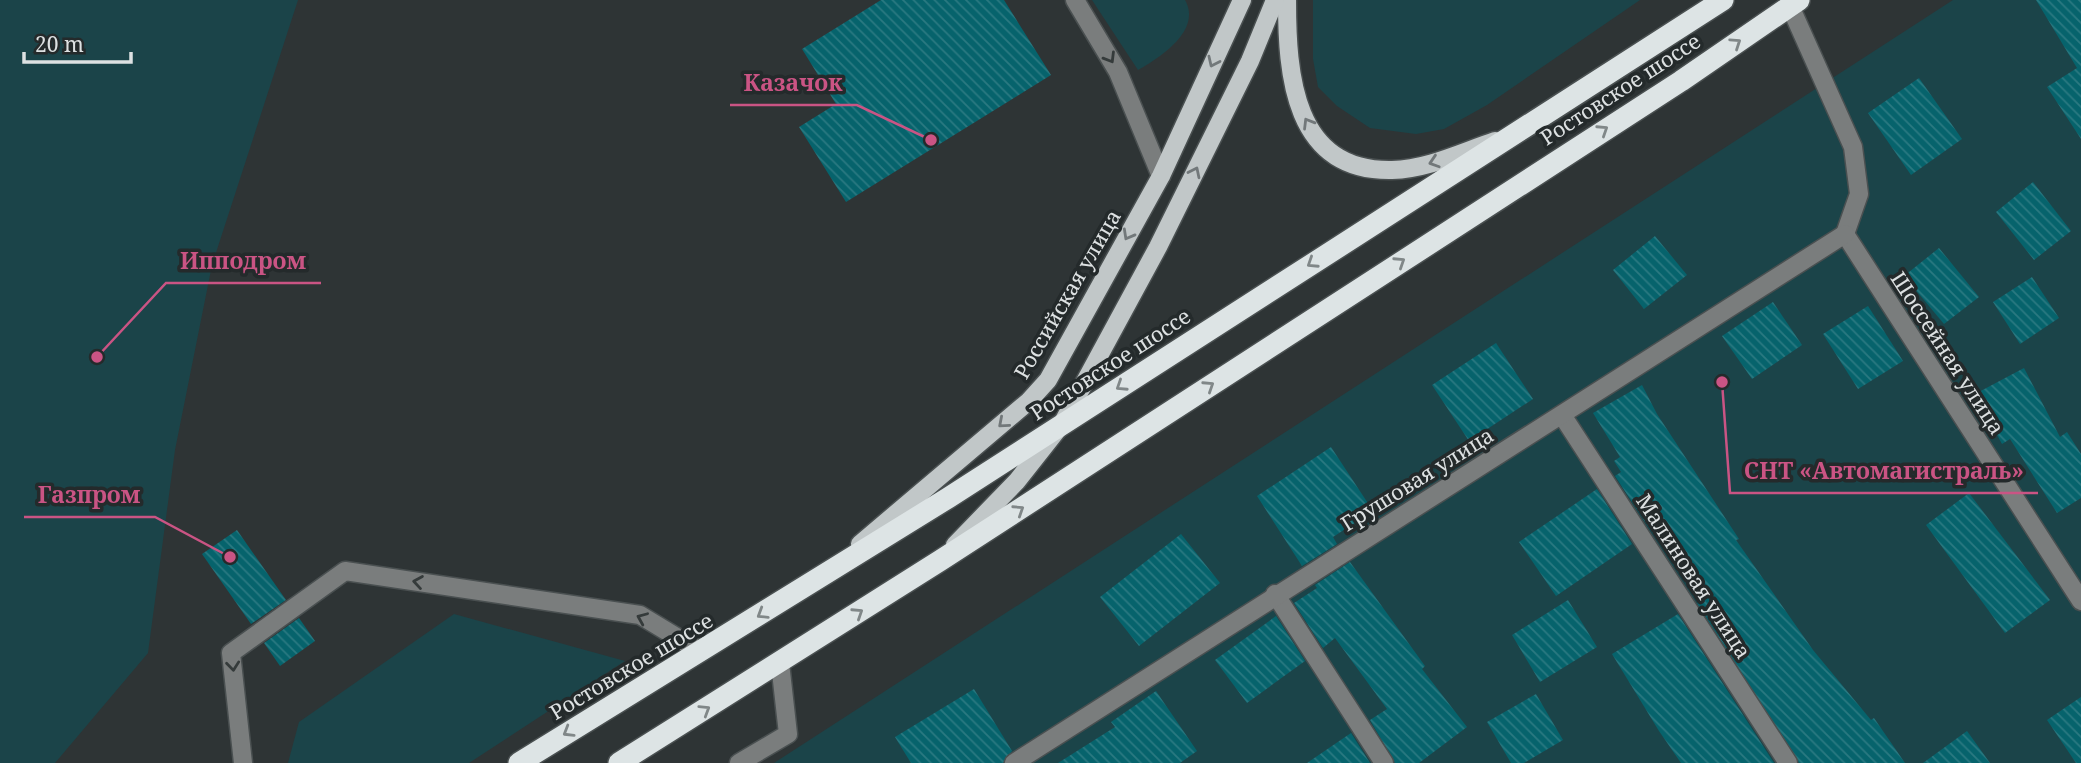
<svg xmlns="http://www.w3.org/2000/svg" width="2081" height="763" viewBox="0 0 2081 763" font-family="'Noto Serif',serif">
<style>
.green{fill:#1b4449}
.building{fill:url(#building-back-hatch)}
.lines{fill:none;stroke-linecap:round;stroke-linejoin:round}
.minor-casing{stroke:#4a5051;stroke-width:21}
.major-casing{stroke:#4a5051;stroke-width:21}
.highway-casing{stroke:#4a5051;stroke-width:24}
.minor{stroke:#7a7d7d;stroke-width:18}
.major{stroke:#c1c7c8;stroke-width:18}
.highway{stroke:#dde4e5;stroke-width:21}
.oneway{stroke:#808788}
.oneway2{stroke:#353b3b}
.oneway3{stroke:#72787a}
.labels{text-anchor:middle;dominant-baseline:central;stroke-width:7;stroke-linejoin:round;paint-order:stroke}
.street-label{font-size:21px;fill:#dde1e2;stroke:#242a2b}
.leader{fill:none;stroke:#ca5484;stroke-width:2.5}
.callout-dot{fill:#ca5484;stroke:#242a2b;stroke-width:2.5}
.callout-label{font-size:23px;text-anchor:middle;font-weight:bold;fill:#ca5484;stroke:#242a2b;stroke-width:7;stroke-linejoin:round;paint-order:stroke}
</style>
<defs>
<pattern id="building-back-hatch" width="6" height="6" patternUnits="userSpaceOnUse" patternTransform="scale(1.75)"><rect width="6" height="6" fill="#06636c"/><path d="M-1 5l2 2M0 0l6 6M5-1l2 2" fill="none" stroke="#2a7981"/></pattern>
</defs>
<rect width="100%" height="100%" fill="#2e3435"/>
<g class="green">
<path d="M0,0H298L212,265L175,450L148,653L55,763H0Z"/>
<path d="M1092,0H1185C1202,30 1161,57 1138,70Z"/>
<path d="M1313,0H1640L1487,105L1444,129L1416,134L1370,128L1337,106L1318,87L1313,59Z"/>
<path d="M1953,0H2081V763H774Z"/>
<path d="M454,614L625,661L469,763H288L299,722Z"/>
</g>
<g class="building">
<path d="M881,0H1004L1051,75L846,202L799,127L836,104L802,49Z"/>
<path d="M2036,0H2081V139L2047,87L2077,68Z"/>
<path d="M1919,78L1962,139L1911,175L1868,113Z"/>
<path d="M2033,182L2071,231L2034,260L1996,212Z"/>
<path d="M1655,236L1687,275L1644,309L1613,270Z"/>
<path d="M1939,248L1979,297L1944,324L1904,276Z"/>
<path d="M2032,277L2059,318L2020,344L1993,302Z"/>
<path d="M1773,302L1802,345L1752,379L1722,336Z"/>
<path d="M1868,306L1903,361L1858,389L1823,334Z"/>
<path d="M1496,343L1533,399L1469,441L1432,385Z"/>
<path d="M2024,368L2060,437L2067,432L2081,454V498L2057,513L2010,439L2002,444L1975,394Z"/>
<path d="M1642,385L1657,414L1739,539L1736,540L1813,650L1871,720L1874,718L1905,763H1799L1697,603L1703,599L1656,527L1651,531L1615,476L1621,472L1614,461L1620,457L1593,413Z"/>
<path d="M1331,447L1373,511L1333,537L1337,544L1302,566L1257,496Z"/>
<path d="M1597,489L1632,544L1556,596L1519,542Z"/>
<path d="M1969,493L2050,600L2005,633L1926,525Z"/>
<path d="M237,530L286,600L251,624L202,554Z"/>
<path d="M1181,534L1220,583L1139,646L1100,597Z"/>
<path d="M1350,562L1425,666L1422,669L1467,727L1419,763H1395L1370,720L1387,709L1335,638L1323,648L1294,603L1317,588L1315,585Z"/>
<path d="M1568,600L1597,647L1540,682L1512,635Z"/>
<path d="M1678,614L1774,763H1681L1659,731L1612,654Z"/>
<path d="M1276,616L1305,661L1247,703L1215,660Z"/>
<path d="M299,618L315,641L280,666L264,643Z"/>
<path d="M974,689L1012,751L1003,763H911L895,737Z"/>
<path d="M1156,691L1197,751L1180,763H1058L1115,727L1111,722Z"/>
<path d="M1536,694L1563,740L1524,763H1511L1487,722Z"/>
<path d="M2081,697V763H2076L2047,720Z"/>
<path d="M1967,731L1990,763H1923Z"/>
<path d="M1351,733L1370,763H1307Z"/>
</g>
<g class="lines">
<g class="minor-casing">
<g id="minor">
<path d="M1075,0L1118,72L1161,176"/>
<path d="M1790,6L1853,147L1859,194L1845,234"/>
<path d="M1845,234L2081,601"/>
<path d="M1562,415L1788,763"/>
<path d="M1275,594L1384,763"/>
<path d="M243,763L231,653L345,571L640,615L701,652"/>
<path d="M739,763L788,734L780,663"/>
<path d="M1014,763L1845,234"/>
</g>
</g>
<g class="major-casing">
<g id="major">
<path d="M1287,0C1287,74 1293,172 1392,170C1428,169 1462,152 1495,141"/>
<path d="M860,544L1029,401L1048,380L1161,176L1242,0"/>
<path d="M955,545L1017,481L1062,424L1158,247L1250,61L1275,0"/>
</g>
</g>
<g class="highway-casing">
<g id="highway">
<path d="M519,763L948,498L1723,0"/>
<path d="M619,763L941,560L1681,81L1799,0"/>
</g>
</g>
<use href="#minor" class="minor"/>
<use href="#major" class="major"/>
<use href="#highway" class="highway"/>
</g>
<defs><path id="oneway-chevron" d="M-2-3.5L2.5 0L-2 3.5" fill="none" stroke-width="1.6" stroke-linecap="round" stroke-linejoin="round" transform="scale(1.75)"/></defs>
<g class="oneway">
<use href="#oneway-chevron" transform="translate(1736 43) rotate(-34)"/>
<use href="#oneway-chevron" transform="translate(1603 130) rotate(-33)"/>
<use href="#oneway-chevron" transform="translate(1400 262) rotate(-33)"/>
<use href="#oneway-chevron" transform="translate(1312 263) rotate(147)"/>
<use href="#oneway-chevron" transform="translate(1121 386) rotate(147)"/>
<use href="#oneway-chevron" transform="translate(1209 386) rotate(-33)"/>
<use href="#oneway-chevron" transform="translate(1019 510) rotate(-33)"/>
<use href="#oneway-chevron" transform="translate(858 613) rotate(-33)"/>
<use href="#oneway-chevron" transform="translate(762 614) rotate(148)"/>
<use href="#oneway-chevron" transform="translate(705 710) rotate(-32)"/>
<use href="#oneway-chevron" transform="translate(568 732) rotate(149)"/>
</g>
<g class="oneway2">
<use href="#oneway-chevron" transform="translate(1110 58) rotate(59)"/>
<use href="#oneway-chevron" transform="translate(418 582) rotate(-171)"/>
<use href="#oneway-chevron" transform="translate(642 618) rotate(-157)"/>
<use href="#oneway-chevron" transform="translate(233 666) rotate(84)"/>
</g>
<g class="oneway3">
<use href="#oneway-chevron" transform="translate(1213 62) rotate(115)"/>
<use href="#oneway-chevron" transform="translate(1308 123) rotate(-121)"/>
<use href="#oneway-chevron" transform="translate(1434 162) rotate(162)"/>
<use href="#oneway-chevron" transform="translate(1195 172) rotate(-64)"/>
<use href="#oneway-chevron" transform="translate(1128 235) rotate(119)"/>
<use href="#oneway-chevron" transform="translate(1003 423) rotate(139)"/>
</g>
<g class="labels">
<g class="street-label">
<text transform="translate(1620 89) rotate(-33)">Ростовское шоссе</text>
<text transform="translate(1067 294) rotate(-60)">Российская улица</text>
<text transform="translate(1948 353) rotate(57)">Шоссейная улица</text>
<text transform="translate(1110 364) rotate(-33)">Ростовское шоссе</text>
<text transform="translate(1417 479) rotate(-32)">Грушовая улица</text>
<text transform="translate(1694 576) rotate(57)">Малиновая улица</text>
<text transform="translate(631 666) rotate(-31)">Ростовское шоссе</text>
</g>
</g>
<path class="leader" d="M931 140L857 105H730M97 357L166 283H321M1722 382L1730 493H2038M230 557L155 517H24"/>
<g class="callout-dot">
<circle cx="931" cy="140" r="7"/>
<circle cx="97" cy="357" r="7"/>
<circle cx="1722" cy="382" r="7"/>
<circle cx="230" cy="557" r="7"/>
</g>
<g class="callout-label">
<text x="793" y="91">Казачок</text>
<text x="243" y="269">Ипподром</text>
<text x="1884" y="479">СНТ «Автомагистраль»</text>
<text x="89" y="503">Газпром</text>
</g>
<path d="M24 52v10h107v-10" fill="none" stroke="#dde1e2" stroke-width="3.5"/>
<text x="35" y="52" font-size="21" fill="#dde1e2" stroke="#242a2b" stroke-width="5" paint-order="stroke">20 m</text>
</svg>
